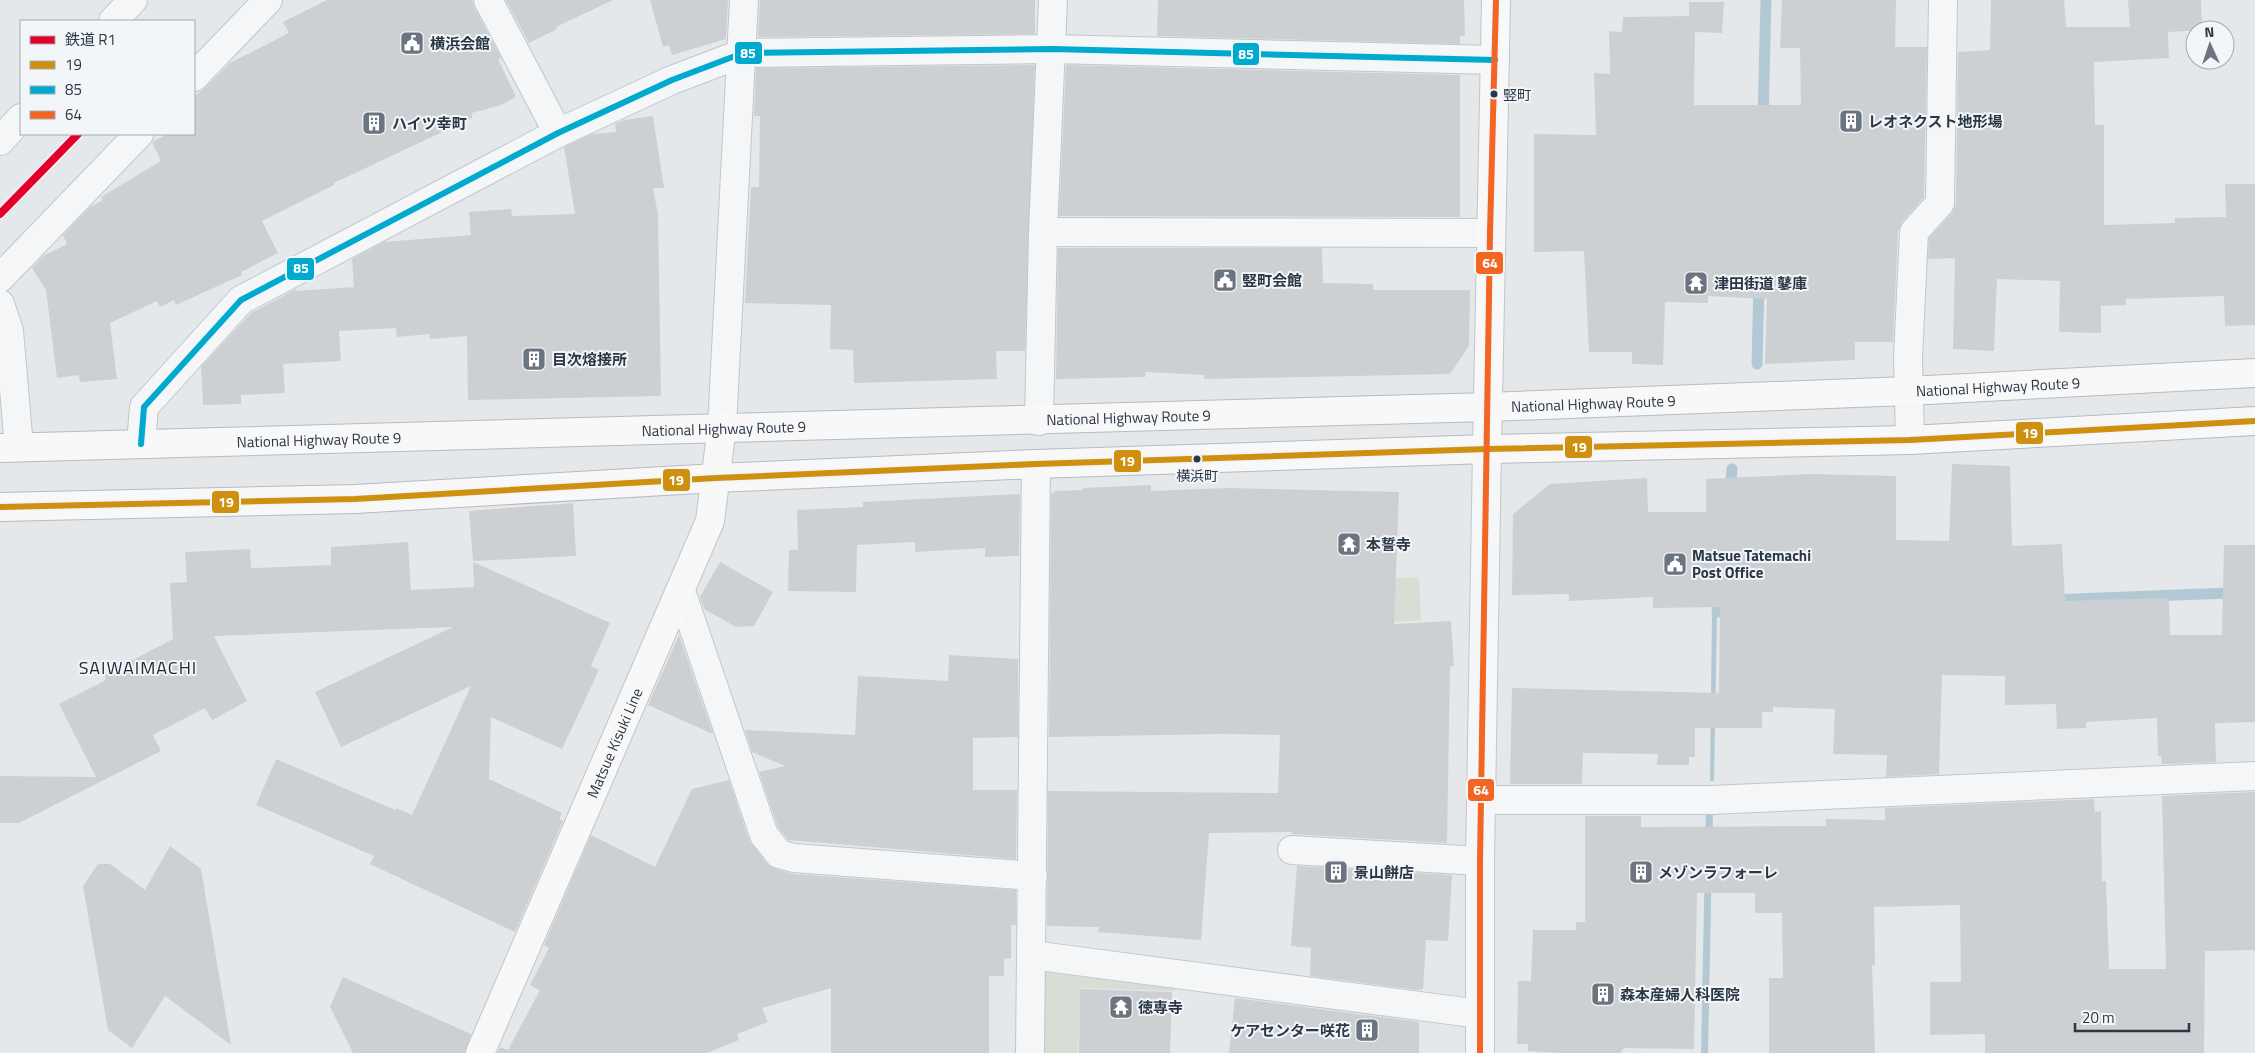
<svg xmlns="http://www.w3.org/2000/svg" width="2255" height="1053" viewBox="0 0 2255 1053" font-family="'Titillium Web','Noto Sans JP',sans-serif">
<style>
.green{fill:#d7ded5}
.water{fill:#b3c8d5}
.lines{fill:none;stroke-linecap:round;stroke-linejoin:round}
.stream{stroke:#b3c8d5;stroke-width:11}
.building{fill:#cdd0d3}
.minor-casing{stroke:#c3c6c8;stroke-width:30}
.major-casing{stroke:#c1c5c8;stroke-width:30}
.highway-casing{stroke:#b7bbbf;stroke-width:30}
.minor{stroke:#f4f6f7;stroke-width:28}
.major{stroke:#f8f8f8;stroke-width:28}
.highway{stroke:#f8f8f8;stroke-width:28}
.bus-1-casing{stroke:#f3f6f9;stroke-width:10}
.bus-2-casing{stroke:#f3f6f9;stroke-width:10}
.bus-3-casing{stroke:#f3f6f9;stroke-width:10}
.bus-1{stroke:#ce900e;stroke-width:6}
.bus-2{stroke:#00a9ce;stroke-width:6}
.bus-3{stroke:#f26522;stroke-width:6}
.rail-1-casing{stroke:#f3f6f9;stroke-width:11}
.rail-1{stroke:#e4002b;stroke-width:8}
.bus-dot{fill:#2a3745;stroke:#f3f6f9;stroke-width:2}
.labels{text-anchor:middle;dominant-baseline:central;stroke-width:4;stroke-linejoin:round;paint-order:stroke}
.bus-label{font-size:14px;fill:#2a3745;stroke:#f3f6f9;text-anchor:start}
.poi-label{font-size:15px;font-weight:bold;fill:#2a3745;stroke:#f3f6f9;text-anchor:start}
.street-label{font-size:15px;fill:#2a3745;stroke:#f3f6f9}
.quarter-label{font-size:18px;letter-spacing:1px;fill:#1c2836;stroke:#f3f6f9}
.line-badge{stroke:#f3f6f9;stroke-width:2}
.badge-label{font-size:14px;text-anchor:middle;font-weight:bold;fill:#fff}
</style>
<rect width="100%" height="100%" fill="#e5e8ea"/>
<g class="green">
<path d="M1419,577L1421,620L1329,627L1389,579Z"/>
<path d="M1042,962L1174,978V991L1080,988L1078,1053H1042Z"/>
</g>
<g class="water">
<path d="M1712,613H1717L1714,781H1710Z"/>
<path d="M1706,807L1713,808L1708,1053H1701Z"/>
</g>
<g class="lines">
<g class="stream">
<path d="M1763,120L1766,0"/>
<path d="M1757,364L1759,283"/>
<path d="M1730,492L1732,469"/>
<path d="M1719,592L1717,612L1734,611"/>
<path d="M2049,600L2255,592"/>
</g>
</g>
<g class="building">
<path d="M327,0H472L474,7L501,58L498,59L516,97L501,105L472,113V118L334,183V185L262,221L278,253L241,272L242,275L176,305L174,300L160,307L157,301L110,323L117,379L80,382L79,375L57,378L46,290L32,268L43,256L67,244L63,235L90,207L103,200L101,197L161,161L152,142L168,134H194V97L205,88L230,63L289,33L283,22Z"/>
<path d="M506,0H613L556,27L557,29L529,43Z"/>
<path d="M650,0H728L726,39L672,55L669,45L663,47Z"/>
<path d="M760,0H1035V34L758,37Z"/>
<path d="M1158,0H1464L1465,36H1460V44L1157,36Z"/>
<path d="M1782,0H1896L1895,47H1927L1924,197L1902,222L1898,231L1893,342H1855V360L1765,364L1767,299L1708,296V303L1665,302L1663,365L1632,364V352H1589L1584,251L1534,252V134L1596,135L1594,73L1610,74L1609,31L1622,32L1623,17L1689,16V2H1724L1722,33L1695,32L1694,105H1801L1800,48H1780Z"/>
<path d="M1991,0H2064L2066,27H2130L2128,0H2201L2202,30L2168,32L2169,58L2094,62L2095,125H2104V225L2175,223V218L2226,217L2225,184H2255V325L2225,326L2224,296L2126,299V305L2101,306V333L2059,332L2060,281L1997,279L1994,351L1953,349L1955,258L1928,259L1929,238L1952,213L1956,203L1958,52L1990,50Z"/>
<path d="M1035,65L1025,351H996L997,379L854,383L853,350L830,349L831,305L745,303L751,187H759L760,116H754L756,68Z"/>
<path d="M1066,65L1460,75V217L1059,216Z"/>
<path d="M653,116L664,188H653L658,215L661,396L468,400L467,336L430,339V334L397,337L396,328L339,331L341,361L283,364L285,393L241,395V404L203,405L201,367L251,313L296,289L297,291L354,287L352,259L384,242L471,235L469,212L511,209L512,216L575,214L564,147L592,134L616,132L615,124L624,120Z"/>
<path d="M1058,248H1322L1323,283L1373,284V290H1470L1469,346L1450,374L1204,379L1205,375L1146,372L1145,377L1056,379Z"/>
<path d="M1952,464L2010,466L2012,546L2062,544L2065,601L2169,598L2170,635H2222L2224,545H2255V722L2215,723L2216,762L2162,764L2161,756H2158L2157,718L2086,722V728L2057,729L2056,704L2005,705V676L1942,675L1939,774L1886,777L1887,755L1833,754L1835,709L1773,707V712H1762V728H1695V757H1689V765H1657L1658,754L1583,753L1582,784H1510L1512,688L1719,693L1720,607L1653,608V597L1569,601V594L1512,595L1513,514L1550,484L1647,478L1648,512H1706V479L1810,474L1896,476V540L1949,541Z"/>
<path d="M1151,485V491L1227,488L1399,492L1394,624L1451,621L1454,666H1450L1447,843L1292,834V832L1209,833L1201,940L1098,932L1099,927L1047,926L1048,791L1278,793L1280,735L1221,734L1049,737L1051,493H1054V491L1083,490V488Z"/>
<path d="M1020,494L1019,556L985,557V548L915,552V542L857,545L856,592L788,591L789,550H798L797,510L863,507V502Z"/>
<path d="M573,503L576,556L473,561L469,511Z"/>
<path d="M408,542L411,590L474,587L473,562L610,623L591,666L599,670L562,749L491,717L489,779L562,813L559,819L563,821L515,932L370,864L374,856L256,805L276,759L395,810L396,808L412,815L471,686L341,747L315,692L453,627L214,636L247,701L212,720L205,708L153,735L161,751L19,823H0V776L96,777L59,704L106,680L104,675L173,639L170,583L187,582L185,552L250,549L251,568L331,565V547Z"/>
<path d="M720,562L773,592L754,626L736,627L704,609L700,597Z"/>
<path d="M679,635L713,734L648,705Z"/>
<path d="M949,655L1018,659V737L973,738V790H1017L1016,859L788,840L778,827L759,772L785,766L752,752L745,730L855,735L858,676L948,681Z"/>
<path d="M729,780L749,840L767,864L775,869L793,874L1016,890V925H1011V958L1004,959V976H989V1053H831V988L762,1008L768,1022L737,1034L739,1040L707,1053H497L500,1047L508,1050L540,990L530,985L549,948L544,945L591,835L655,867L692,789Z"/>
<path d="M2255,792V950L2205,951L2204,1053H1985V1034L1930,1035V982H1961L1960,905L1874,907L1875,965H1872L1875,1053H1769V978H1783L1782,913H1755V893H1697L1694,1049L1624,1048L1620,1053H1561L1528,1051V1044H1517L1518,981H1531L1533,930H1576V922H1585V816H1641V827L1826,826V819L1885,820V808L2094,799L2095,812L2101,811L2102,881H2106L2109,969H2166L2162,796Z"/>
<path d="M170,846L201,869L231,1045L165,996L132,1048L108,1030L83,886L98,864H110L145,890Z"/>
<path d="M1297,866L1452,875L1448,941L1426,940L1423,989L1417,990L1310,976L1311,948L1291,946Z"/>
<path d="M343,977L471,1034L465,1053H353L330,1007Z"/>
<path d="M1080,989L1172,992L1170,1053H1079Z"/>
<path d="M1235,998L1419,1022V1053H1229Z"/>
</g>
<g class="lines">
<g class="minor-casing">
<g id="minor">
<path d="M488,0L558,133"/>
<path d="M113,21L133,0"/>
<path d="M194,77L268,0"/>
<path d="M0,141L21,118"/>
<path d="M1043,232L1490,233"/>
<path d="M0,278L139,134"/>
<path d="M0,304L9,331L19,447"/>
<path d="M1039,421L1043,232L1053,0"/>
<path d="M722,427L744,0"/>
<path d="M1910,440L1908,358L1914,232L1940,203L1943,0"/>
<path d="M141,444L144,407L241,300L558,133L672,80L743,53L1052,49L1495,60"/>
<path d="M681,591L764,835L779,854L794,858L1033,876"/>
<path d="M1481,800H1710L2255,776"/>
<path d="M1292,850L1480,861"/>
<path d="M1032,955L1480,1014"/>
<path d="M1030,1053L1036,464"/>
<path d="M1480,1053V861L1487,449"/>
</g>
</g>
<g class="major-casing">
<g id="major">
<path d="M1487,449L1496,0"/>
<path id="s1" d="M480,1053L710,521L722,427"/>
</g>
</g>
<g class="highway-casing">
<g id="highway">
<path id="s2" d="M0,448L1488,407L1908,391L2255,373"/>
<path d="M0,507L355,499L716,478L1036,464L1487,449L1910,440L2255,421"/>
</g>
</g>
<use href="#minor" class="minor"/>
<use href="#major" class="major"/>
<use href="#highway" class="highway"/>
<g class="bus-1-casing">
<path id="bus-1" d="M0,507L355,499L716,478L1036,464L1487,449L1910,440L2255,421"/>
</g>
<g class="bus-2-casing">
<path id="bus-2" d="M141,444L144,407L241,300L558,133L672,80L743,53L1052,49L1495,60"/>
</g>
<g class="bus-3-casing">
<path id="bus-3" d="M1480,1053V861L1490,233L1496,0"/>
</g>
<use href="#bus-1" class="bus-1"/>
<use href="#bus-2" class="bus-2"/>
<use href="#bus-3" class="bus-3"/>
<g class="rail-1-casing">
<path id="rail-1" d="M0,214L78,134"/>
</g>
<use href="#rail-1" class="rail-1"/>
</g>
<defs>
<g id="civic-square" transform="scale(1.25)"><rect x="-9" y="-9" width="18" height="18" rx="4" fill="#6b757f" stroke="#f3f6f9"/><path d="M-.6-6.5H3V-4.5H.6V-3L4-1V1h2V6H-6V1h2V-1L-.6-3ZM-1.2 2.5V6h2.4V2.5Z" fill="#fff"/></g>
<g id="building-square" transform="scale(1.25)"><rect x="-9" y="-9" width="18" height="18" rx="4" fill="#6b757f" stroke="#f3f6f9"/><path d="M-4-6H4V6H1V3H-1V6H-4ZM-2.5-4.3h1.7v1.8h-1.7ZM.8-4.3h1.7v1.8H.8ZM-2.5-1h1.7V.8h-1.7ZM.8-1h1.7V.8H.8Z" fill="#fff"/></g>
<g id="temple-square" transform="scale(1.25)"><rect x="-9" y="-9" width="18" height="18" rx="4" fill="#6b757f" stroke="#f3f6f9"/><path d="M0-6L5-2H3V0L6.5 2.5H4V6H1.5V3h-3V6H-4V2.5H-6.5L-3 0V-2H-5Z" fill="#fff"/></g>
</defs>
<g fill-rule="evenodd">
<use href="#civic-square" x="412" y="43"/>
<use href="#building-square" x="1851" y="121"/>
<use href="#building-square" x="374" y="123"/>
<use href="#civic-square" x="1225" y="280"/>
<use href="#temple-square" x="1696" y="283"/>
<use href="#building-square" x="534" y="359"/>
<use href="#temple-square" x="1349" y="544"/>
<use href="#civic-square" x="1675" y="564"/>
<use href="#building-square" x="1336" y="872"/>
<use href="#building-square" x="1641" y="872"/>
<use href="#building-square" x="1603" y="994"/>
<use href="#temple-square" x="1121" y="1007"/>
<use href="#building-square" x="1367" y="1030"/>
</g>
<g class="bus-dot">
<circle cx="1494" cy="94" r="4.5"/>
<circle cx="1197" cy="459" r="4.5"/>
</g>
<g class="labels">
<g class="bus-label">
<text x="1503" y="94">竪町</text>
<text x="1197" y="475" text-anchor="middle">横浜町</text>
</g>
<g class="poi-label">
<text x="430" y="43">横浜会館</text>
<text x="1868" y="121">レオネクスト地形場</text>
<text x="392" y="123">ハイツ幸町</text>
<text x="1242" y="280">竪町会館</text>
<text x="1714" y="283">津田街道 鼕庫</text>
<text x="552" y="359">目次熔接所</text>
<text x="1366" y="544">本誓寺</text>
<text x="1692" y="555">Matsue Tatemachi<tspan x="1692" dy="17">Post Office</tspan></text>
<text x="1354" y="872">景山餅店</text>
<text x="1658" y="872">メゾンラフォーレ</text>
<text x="1620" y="994">森本産婦人科医院</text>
<text x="1138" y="1007">徳専寺</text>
<text x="1350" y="1030" text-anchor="end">ケアセンター咲花</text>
</g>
<g class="street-label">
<text stroke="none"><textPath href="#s2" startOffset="1999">National Highway Route 9</textPath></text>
<text stroke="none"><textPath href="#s2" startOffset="1594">National Highway Route 9</textPath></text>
<text stroke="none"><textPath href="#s2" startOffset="1129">National Highway Route 9</textPath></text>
<text stroke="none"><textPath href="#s2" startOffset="724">National Highway Route 9</textPath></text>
<text stroke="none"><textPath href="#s2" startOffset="319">National Highway Route 9</textPath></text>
<text stroke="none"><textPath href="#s1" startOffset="338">Matsue Kisuki Line</textPath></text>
</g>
<g class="quarter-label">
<text x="138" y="667">SAIWAIMACHI</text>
</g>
</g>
<g class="line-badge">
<rect x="734" y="41" width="29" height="24" rx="5" fill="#00a9ce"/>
<rect x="1232" y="42" width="28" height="24" rx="5" fill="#00a9ce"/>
<rect x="1475" y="251" width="29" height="24" rx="5" fill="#f26522"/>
<rect x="286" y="257" width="29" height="24" rx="5" fill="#00a9ce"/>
<rect x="2015" y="421" width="29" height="24" rx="5" fill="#ce900e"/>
<rect x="1564" y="435" width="29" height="24" rx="5" fill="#ce900e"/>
<rect x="1113" y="449" width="29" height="24" rx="5" fill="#ce900e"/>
<rect x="662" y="468" width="29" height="24" rx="5" fill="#ce900e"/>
<rect x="211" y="490" width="29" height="24" rx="5" fill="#ce900e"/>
<rect x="1467" y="778" width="28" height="24" rx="5" fill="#f26522"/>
</g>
<g class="badge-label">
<text x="748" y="58">85</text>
<text x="1246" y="59">85</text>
<text x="1490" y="268">64</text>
<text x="301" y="273">85</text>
<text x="2030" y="438">19</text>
<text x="1579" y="452">19</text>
<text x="1127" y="466">19</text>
<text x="676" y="485">19</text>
<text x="226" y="507">19</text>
<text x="1481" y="795">64</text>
</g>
<rect x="20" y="20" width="175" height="115" fill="#f3f6f9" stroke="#a3aab1"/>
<rect x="30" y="36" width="25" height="8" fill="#e4002b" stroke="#a3aab1"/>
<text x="65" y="45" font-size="15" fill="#2a3745">鉄道 R1</text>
<rect x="30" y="61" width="25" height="8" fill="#ce900e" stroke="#a3aab1"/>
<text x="65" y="70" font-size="15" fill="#2a3745">19</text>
<rect x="30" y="86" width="25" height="8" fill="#00a9ce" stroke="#a3aab1"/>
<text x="65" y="95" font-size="15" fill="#2a3745">85</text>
<rect x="30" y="111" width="25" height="8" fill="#f26522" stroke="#a3aab1"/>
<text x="65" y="120" font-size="15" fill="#2a3745">64</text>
<g transform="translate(2210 45) rotate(357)"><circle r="24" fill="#f3f6f9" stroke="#a3aab1"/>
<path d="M0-4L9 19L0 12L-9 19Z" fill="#6b757f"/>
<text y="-8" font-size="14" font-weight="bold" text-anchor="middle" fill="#2a3745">N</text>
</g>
<path d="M2075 1023v8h114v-8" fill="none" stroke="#2a3745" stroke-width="2.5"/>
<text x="2082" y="1023" font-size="15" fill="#2a3745" stroke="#f3f6f9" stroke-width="4" paint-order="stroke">20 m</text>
</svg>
